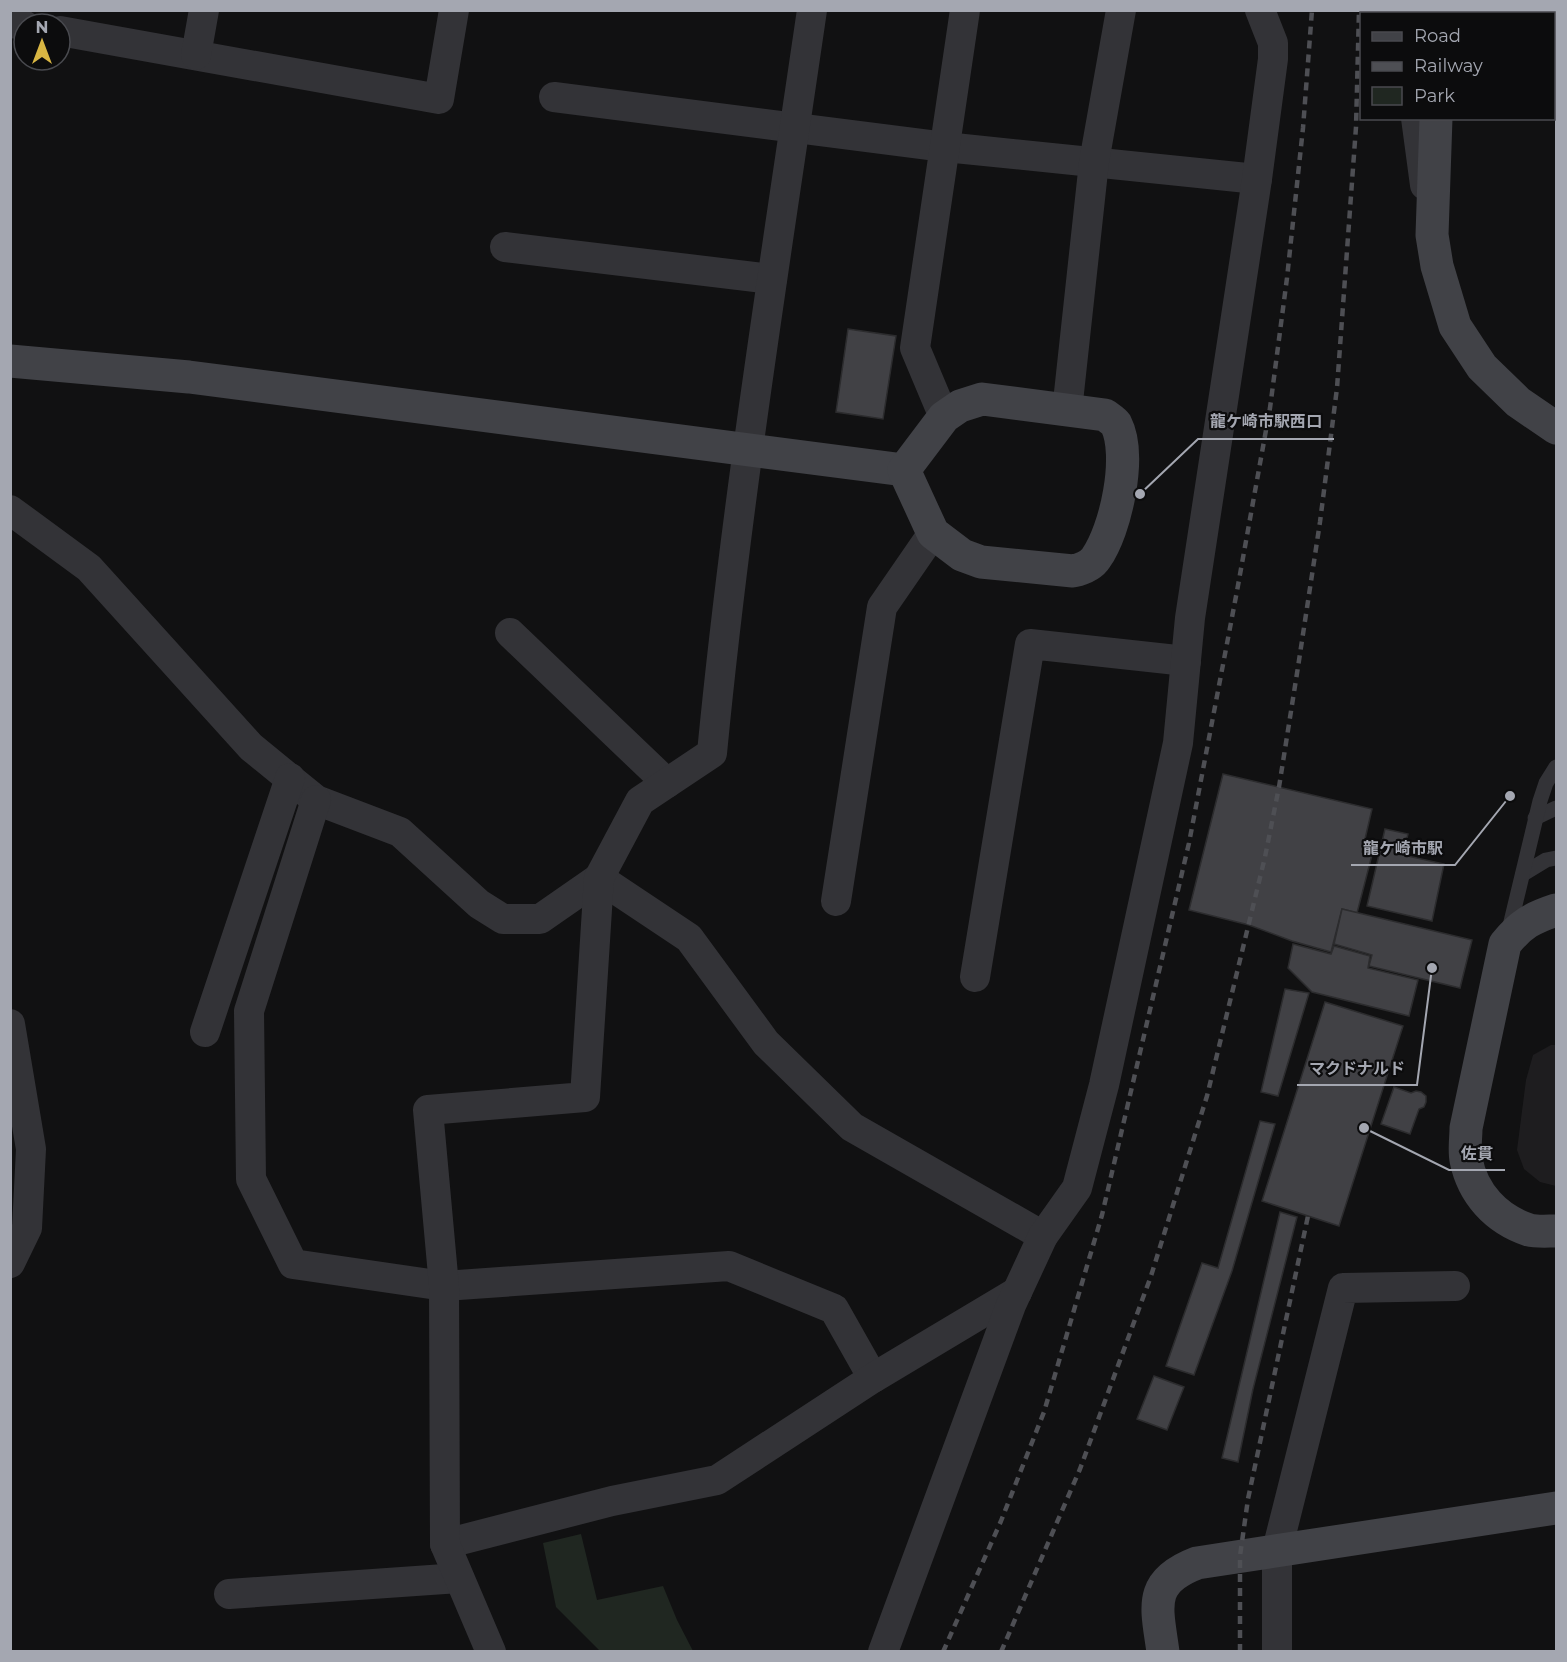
<svg xmlns="http://www.w3.org/2000/svg" width="1567" height="1662" viewBox="0 0 1567 1662" font-family="Montserrat,'Noto Sans JP',sans-serif">
<style>
.built{fill:#1e1d1f}
.green{fill:#202721}
.building{fill:#414145;stroke:#2c2c2e;stroke-width:1.5}
.lines{fill:none;stroke-linecap:round;stroke-linejoin:round}
.lane{stroke:#333337;stroke-width:15}
.street{stroke:#333337;stroke-width:30}
.secondary{stroke:#414247;stroke-width:33}
.rail{stroke:#4e4f54;stroke-width:4.5;stroke-dasharray:8 6;stroke-linecap:butt}
.leader{fill:none;stroke:#a4a7b1;stroke-width:2}
.callout-dot{fill:#a4a7b1;stroke:#0c0c0d;stroke-width:2}
.callout-label{font-size:16px;text-anchor:middle;font-weight:bold;fill:#a4a7b1;stroke:#0c0c0d;stroke-width:4.5;stroke-linejoin:round;paint-order:stroke}
</style>
<rect width="100%" height="100%" fill="#111112"/>
<path class="built" d="M1551,1045H1556V1186L1540,1182L1524,1169L1517,1150L1526,1080L1533,1055Z"/>
<path class="green" d="M581,1534L597,1600L663,1586L677,1620L693,1651H600L556,1607L543,1543Z"/>
<g class="building">
<path d="M848,329L896,336L883,419L836,412Z"/>
<path d="M1223,774L1372,809L1362,852L1372,855L1357,913L1342,909L1331,952L1292,941L1249,925L1189,910Z"/>
<path d="M1385,829L1408,834L1403,855L1444,864L1432,921L1367,906Z"/>
<path d="M1342,909L1472,940L1460,988L1369,966L1372,955L1334,944Z"/>
<path d="M1293,944L1331,954L1334,946L1370,956L1368,968L1418,980L1409,1016L1312,992L1288,968Z"/>
<path d="M1285,989L1309,993L1278,1096L1261,1092Z"/>
<path d="M1325,1002L1403,1026L1339,1226L1262,1201Z"/>
<path d="M1394,1087L1411,1093L1416,1091L1421,1092L1426,1096V1102L1424,1107L1419,1109L1410,1134L1381,1124Z"/>
<path d="M1260,1121L1275,1124L1232,1271L1194,1375L1166,1366L1202,1263L1218,1268Z"/>
<path d="M1280,1212L1297,1217L1253,1389L1238,1462L1222,1458Z"/>
<path d="M1154,1376L1184,1387L1167,1430L1137,1419Z"/>
</g>
<g class="lines">
<g class="lane">
<path d="M1535,818L1556,808"/>
<path d="M1523,874L1546,860L1556,858"/>
<path d="M1509,930L1540,801L1546,783L1556,767"/>
</g>
<g class="street">
<path d="M1417,14V10"/>
<path d="M10,23L24,25"/>
<path d="M60,31L439,99L454,10"/>
<path d="M1554,54H1556"/>
<path d="M196,55L204,10"/>
<path d="M554,97L945,147L1257,179"/>
<path d="M1416,118L1425,185"/>
<path d="M505,247L772,279"/>
<path d="M1067,411L1094,162L1121,10"/>
<path d="M944,417L915,348L965,10"/>
<path d="M10,510L89,568L251,747L316,800L400,832L479,904L503,919H540L599,878"/>
<path d="M510,633L667,783"/>
<path d="M316,800L249,1011L251,1179L293,1264L444,1286L729,1266L834,1309L873,1378"/>
<path d="M599,878L689,938L766,1043L852,1127L1043,1236"/>
<path d="M836,901L882,607L933,533"/>
<path d="M975,977L1030,644L1186,661"/>
<path d="M10,1024L31,1149L27,1228L10,1263"/>
<path d="M205,1032L290,778"/>
<path d="M445,1544L612,1501L717,1480L873,1378L1017,1292"/>
<path d="M229,1594L459,1578"/>
<path d="M491,1652L445,1544L444,1286L428,1110L585,1097L599,878L640,801L712,753C736,504 776,257 812,10"/>
<path d="M883,1652L1011,1305L1043,1236L1077,1188L1104,1085L1178,743L1190,618L1257,179L1273,59V43L1260,10"/>
<path d="M1277,1652V1550L1343,1288L1455,1286"/>
</g>
<g class="secondary">
<path d="M1439,14V10"/>
<path d="M1436,118L1432,235L1437,266L1455,326L1482,367L1518,402L1556,428"/>
<path d="M10,361L189,377L904,470"/>
<path d="M982,399L1105,415C1109,418 1114,421 1116,424C1132,455 1116,530 1096,558C1091,566 1082,569 1073,571L981,562L962,555L933,533L904,470L944,417L960,406Z"/>
<path d="M1556,910C1532,918 1521,924 1505,944L1466,1128C1466,1138 1464,1150 1466,1160C1473,1194 1496,1219 1529,1230C1537,1232 1548,1231 1556,1231"/>
<path d="M1163,1652C1157,1607 1147,1582 1197,1563L1556,1508"/>
</g>
<g class="rail">
<path d="M943,1652L1001,1521L1044,1412L1102,1215L1189,843L1237,591L1270,408L1287,278L1303,128L1312,10"/>
<path d="M1001,1652L1080,1469L1151,1276L1207,1096L1265,857L1279,787L1298,667L1320,522L1337,388L1356,127L1359,10"/>
<path d="M1240,1652V1556L1248,1499L1308,1216"/>
</g>
</g>
<path class="leader" d="M1140 494L1198 439H1334M1510 796L1455 865H1351M1432 968L1417 1085H1297M1364 1128L1449 1170H1505"/>
<g class="callout-dot">
<circle cx="1140" cy="494" r="6"/>
<circle cx="1510" cy="796" r="6"/>
<circle cx="1432" cy="968" r="6"/>
<circle cx="1364" cy="1128" r="6"/>
</g>
<g class="callout-label">
<text x="1266" y="427">龍ケ崎市駅西口</text>
<text x="1403" y="854">龍ケ崎市駅</text>
<text x="1357" y="1074">マクドナルド</text>
<text x="1477" y="1159">佐貫</text>
</g>
<rect width="1567" height="1662" fill="none" stroke="#a4a7b1" stroke-width="24"/>
<rect x="1360" y="12" width="195" height="108" fill="#0c0c0d" stroke="#494a4f" stroke-width="1.5"/>
<rect x="1372" y="32" width="30" height="9" fill="#414247" stroke="#494a4f" stroke-width="1.5"/>
<text x="1414" y="42" font-size="18" fill="#a4a7b1">Road</text>
<rect x="1372" y="62" width="30" height="9" fill="#4e4f54" stroke="#494a4f" stroke-width="1.5"/>
<text x="1414" y="72" font-size="18" fill="#a4a7b1">Railway</text>
<rect x="1372" y="87" width="30" height="18" fill="#202721" stroke="#494a4f" stroke-width="1.5"/>
<text x="1414" y="102" font-size="18" fill="#a4a7b1">Park</text>
<g transform="translate(42 42)"><circle r="28" fill="#0c0c0d" stroke="#494a4f" stroke-width="1.5"/>
<path d="M0-4.5L10 22L0 15L-10 22Z" fill="#d9b643"/>
<text y="-9" font-size="16" font-weight="bold" text-anchor="middle" fill="#a4a7b1">N</text>
</g>
</svg>
